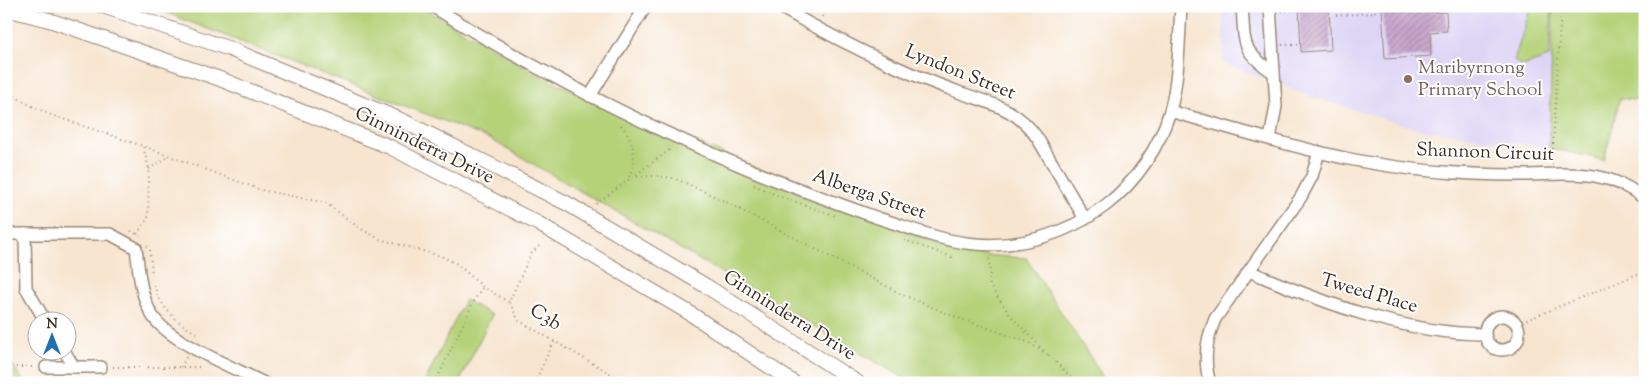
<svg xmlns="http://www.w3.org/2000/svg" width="1651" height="389" viewBox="0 0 1651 389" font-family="'Sorts Mill Goudy',serif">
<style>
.built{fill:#ded5f5}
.green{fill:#b5d279;stroke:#787e4c}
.building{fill:url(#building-hatch)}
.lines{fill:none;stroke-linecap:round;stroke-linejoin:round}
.minor-casing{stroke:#987;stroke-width:14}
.major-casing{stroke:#987;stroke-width:16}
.path{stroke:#987;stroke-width:2;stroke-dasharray:1 4;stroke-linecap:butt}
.minor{stroke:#fff;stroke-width:11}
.major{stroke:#fff;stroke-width:14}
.education-dot{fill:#8d6e63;stroke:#fff;stroke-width:2}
.labels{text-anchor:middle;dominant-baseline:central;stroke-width:4;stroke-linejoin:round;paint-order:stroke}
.education-label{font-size:19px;fill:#785e54;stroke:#fff;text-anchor:start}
.street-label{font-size:19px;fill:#3b2a1e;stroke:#fff}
</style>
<defs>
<pattern id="building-hatch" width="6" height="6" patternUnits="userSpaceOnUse" patternTransform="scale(1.25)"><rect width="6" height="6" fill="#c7a4cb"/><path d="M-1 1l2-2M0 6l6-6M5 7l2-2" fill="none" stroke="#a386a4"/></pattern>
</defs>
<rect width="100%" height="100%" fill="#fff"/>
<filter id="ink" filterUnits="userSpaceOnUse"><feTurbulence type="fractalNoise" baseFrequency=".02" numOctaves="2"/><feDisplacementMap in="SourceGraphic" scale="10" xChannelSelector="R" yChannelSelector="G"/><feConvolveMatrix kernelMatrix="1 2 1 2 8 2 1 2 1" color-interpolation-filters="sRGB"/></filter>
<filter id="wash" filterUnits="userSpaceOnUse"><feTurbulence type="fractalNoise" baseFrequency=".0096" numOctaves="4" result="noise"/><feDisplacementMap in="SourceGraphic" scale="20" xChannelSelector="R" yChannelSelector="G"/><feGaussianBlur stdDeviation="1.12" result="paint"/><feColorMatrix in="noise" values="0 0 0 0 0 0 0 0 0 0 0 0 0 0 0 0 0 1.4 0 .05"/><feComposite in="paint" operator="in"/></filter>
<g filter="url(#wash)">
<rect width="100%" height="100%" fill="#f7e5d0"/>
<path class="built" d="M1223,6H1553L1549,148L1418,129L1306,95L1224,63Z"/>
<g class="green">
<path d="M149,6H420L548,80L940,245L967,254L1026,258L1107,383H909L902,377L490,139Z"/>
<path d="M1438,6H1488V7L1438,9Z"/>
<path d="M1531,6H1552L1549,57L1523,66L1514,61Z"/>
<path d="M1553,6H1645V102L1620,98L1604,160L1549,148Z"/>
<path d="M465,300L492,315L459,383H424Z"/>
<path d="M6,355L25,383H6Z"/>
</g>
<g id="blocks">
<g class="building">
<path d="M1299,6H1329L1331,50L1301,52Z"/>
<path d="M1382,6H1428V13L1446,12L1447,31L1430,32L1431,56L1385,59Z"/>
</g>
</g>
</g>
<g filter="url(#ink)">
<use href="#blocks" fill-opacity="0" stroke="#987" stroke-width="1"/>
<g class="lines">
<g class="minor-casing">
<g id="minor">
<path d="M432,6C540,74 653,130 770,178C806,192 842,205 878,218C907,227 936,239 966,243C1016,250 1066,235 1106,205C1136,182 1159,148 1170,111C1179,78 1179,41 1181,6"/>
<path d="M778,6C816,28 854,48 894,66C916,76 939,85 961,93C993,104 1018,109 1038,139L1085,219"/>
<path d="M1242,6C1245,44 1240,50 1274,73"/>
<path d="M1270,6L1276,106L1270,139"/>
<path d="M590,96L646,6"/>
<path d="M1170,111C1229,128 1288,146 1349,159C1404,170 1462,175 1518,175C1566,175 1604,166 1645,199"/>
<path d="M6,234H110L136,248C139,271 140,295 152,315C167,341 237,369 264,383"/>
<path d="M25,234L26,288L46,322"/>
<path d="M1249,271C1321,302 1405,334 1484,334"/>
<circle cx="1502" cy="333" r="17"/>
<path d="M65,352L74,367"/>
<path d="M46,367H101"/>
<path d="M1210,383C1203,361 1206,340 1215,319L1301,197L1312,176L1319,152"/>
</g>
</g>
<g class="major-casing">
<g id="major">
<path d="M103,6L230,49L403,121L568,204L706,286L858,383"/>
<path d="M6,9L49,20L220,79L390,147L539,224L688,312L794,383"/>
</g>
</g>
<g class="path">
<path d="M318,6L341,10L366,6"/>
<path d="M408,6L422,11"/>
<path d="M1281,11L1298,10"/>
<path d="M1336,15L1375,13L1374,6"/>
<path d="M822,17L829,6"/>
<path d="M1282,45H1301"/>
<path d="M6,91L24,102L51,115L143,146L261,190L326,203L358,227L379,239L441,256L457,264L483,287L509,302"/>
<path d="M621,125C635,141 638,160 628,179"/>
<path d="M1552,164L1561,6"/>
<path d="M149,169L168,157"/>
<path d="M632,177L655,176L673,178L688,184L728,203L901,294L953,316L1028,342L1048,355"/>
<path d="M754,185L776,195L836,216"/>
<path d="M596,204L672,148"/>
<path d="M131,231L140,236"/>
<path d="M137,234L148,218L149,169L143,146"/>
<path d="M904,240L952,257L953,253"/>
<path d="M147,246L150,250L152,275"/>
<path d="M539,246L531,254L509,302L519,321L627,383"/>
<path d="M989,254L990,286L1011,316L1045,352"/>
<path d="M154,285C161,309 178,324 200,335"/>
<path d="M1517,324L1645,271"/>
<path d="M1049,355L1076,383"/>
<path d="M6,367H34"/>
<path d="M113,367H203"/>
<path d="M181,367L187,356"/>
<path d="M6,371L13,383"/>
<path d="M435,383L475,299L483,287"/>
<path d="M534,383L555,340"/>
</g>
<use href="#minor" class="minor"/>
<use href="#major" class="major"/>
</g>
</g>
<circle class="education-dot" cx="1408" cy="79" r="5"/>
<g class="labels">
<g class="education-label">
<text x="1418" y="68">Maribyrnong<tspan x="1418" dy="22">Primary School</tspan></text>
</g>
<g class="street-label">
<text transform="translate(960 73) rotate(22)">Lyndon Street</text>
<text transform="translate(424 146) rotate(26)">Ginninderra Drive</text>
<text transform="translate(1485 153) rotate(2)">Shannon Circuit</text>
<text transform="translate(869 195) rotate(19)">Alberga Street</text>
<text transform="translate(1369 294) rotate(16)">Tweed Place</text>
<text transform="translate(789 316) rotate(32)">Ginninderra Drive</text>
<text transform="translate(545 318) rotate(32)">C3b</text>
</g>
</g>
<rect width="1651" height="389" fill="none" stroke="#fff" stroke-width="25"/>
<g transform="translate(52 336)"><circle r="24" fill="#ffffff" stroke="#b1aaa5"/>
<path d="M0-4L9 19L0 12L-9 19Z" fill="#1f6fb2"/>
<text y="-8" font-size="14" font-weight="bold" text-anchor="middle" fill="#3b2a1e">N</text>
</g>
</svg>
